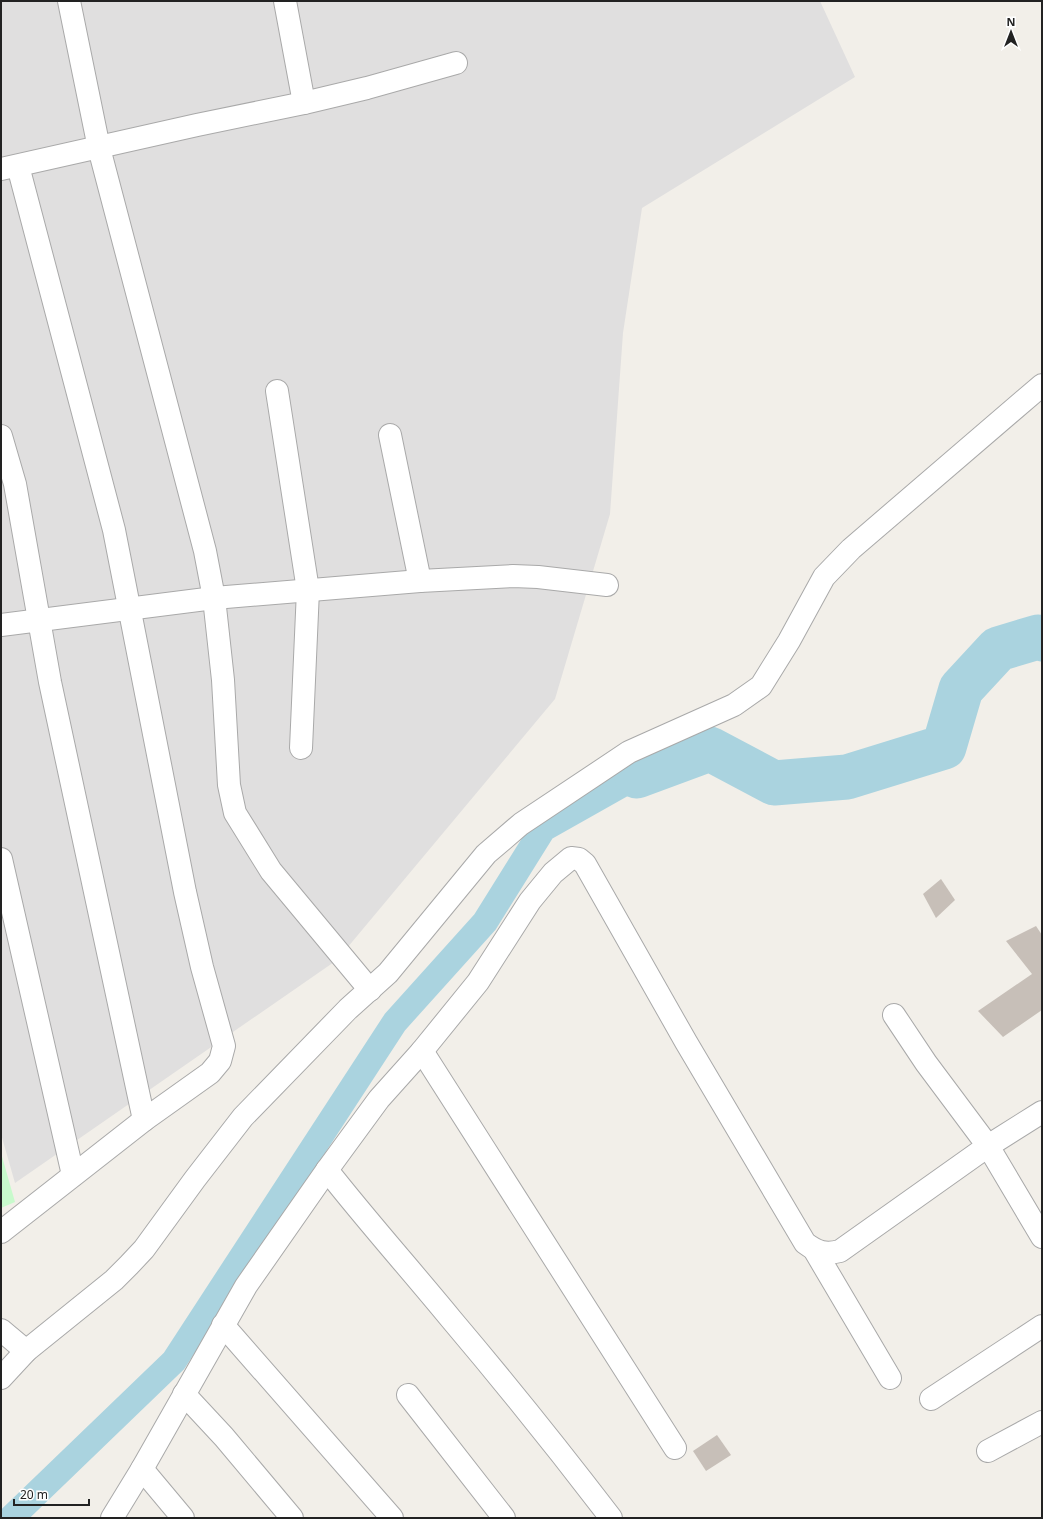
<svg xmlns="http://www.w3.org/2000/svg" width="1043" height="1519" viewBox="0 0 1043 1519" font-family="'Noto Sans',sans-serif">
<style>
.residential{fill:#e0dfdf}
.park{fill:#c8facc}
.lines{fill:none;stroke-linecap:round;stroke-linejoin:round}
.canal{stroke:#aad3df;stroke-width:26}
.river{stroke:#aad3df;stroke-width:45}
.building{fill:#c7bfb8}
.street-casing{stroke:#a9a9a9;stroke-width:24}
.street{stroke:#fff;stroke-width:22}
</style>
<rect width="100%" height="100%" fill="#f2efe9"/>
<path class="residential" d="M1,1H820L855,77L642,208L623,333L610,514L555,699L337,960L15,1183L1,1134Z"/>
<path class="park" d="M1,1153L15,1202L1,1208Z"/>
<g class="lines">
<path class="canal" d="M11,1518L174,1361L395,1022L485,922L543,829L637,776"/>
<path class="river" d="M637,776L710,749L774,783L847,777L944,747L961,689L998,649L1038,637L1042,639"/>
</g>
<g class="building">
<path d="M941,879L955,900L936,918L923,894Z"/>
<path d="M1036,926L1042,935V1010L1003,1037L978,1011L1032,974L1006,941Z"/>
<path d="M717,1435L731,1455L706,1471L693,1451Z"/>
</g>
<g class="lines">
<g class="street-casing">
<g id="street">
<path d="M69,1L99,148L205,551L214,598L223,680L229,785L235,813L271,871L370,990"/>
<path d="M285,1L304,103"/>
<path d="M1,169L197,125L304,103L367,88L456,63"/>
<path d="M277,391L308,590L301,748"/>
<path d="M390,435L420,581"/>
<path d="M1,436L15,484L50,682L144,1120"/>
<path d="M1,625L214,598L420,581L513,576L538,577L607,585"/>
<path d="M1,859L73,1175"/>
<path d="M894,1015L926,1063L988,1146L1042,1237"/>
<path d="M422,1051L675,1448"/>
<path d="M327,1170C367,1221 410,1269 451,1319C506,1384 559,1450 611,1518"/>
<path d="M1,1232L144,1120L210,1073L220,1061L224,1046L202,967L185,892L114,530L18,166"/>
<path d="M815,1251L890,1378"/>
<path d="M223,1325L392,1518"/>
<path d="M1,1330L26,1351"/>
<path d="M1,1378L26,1351L114,1280L129,1265L144,1249L195,1179L243,1117L348,1009L388,973L486,854L521,824L629,752L734,705L761,686L789,641L824,577L851,549L1042,385"/>
<path d="M184,1394L224,1437L292,1518"/>
<path d="M408,1395L504,1518"/>
<path d="M931,1399L1042,1326"/>
<path d="M988,1451L1042,1422"/>
<path d="M142,1469L183,1518"/>
<path d="M112,1518L142,1469L246,1286L327,1170L379,1099L422,1051L478,982L530,901L553,873L571,858L579,859L585,864L686,1042L805,1243C817,1252 825,1255 840,1251L988,1146L1042,1112"/>
</g>
</g>
<use href="#street" class="street"/>
</g>
<rect width="1043" height="1519" fill="none" stroke="#222222" stroke-width="4"/>
<g transform="translate(1011 32)" stroke="#ffffff" stroke-width="3" paint-order="stroke">
<path d="M0-3L7 15L0 10L-7 15Z" fill="#222222"/>
<text y="-6" font-size="11" font-weight="bold" text-anchor="middle" fill="#222222">N</text>
</g>
<path d="M14 1499v6h75v-6" fill="none" stroke="#222222" stroke-width="2"/>
<text x="20" y="1499" font-size="12" fill="#222222" stroke="#ffffff" stroke-width="3" paint-order="stroke">20 m</text>
</svg>
